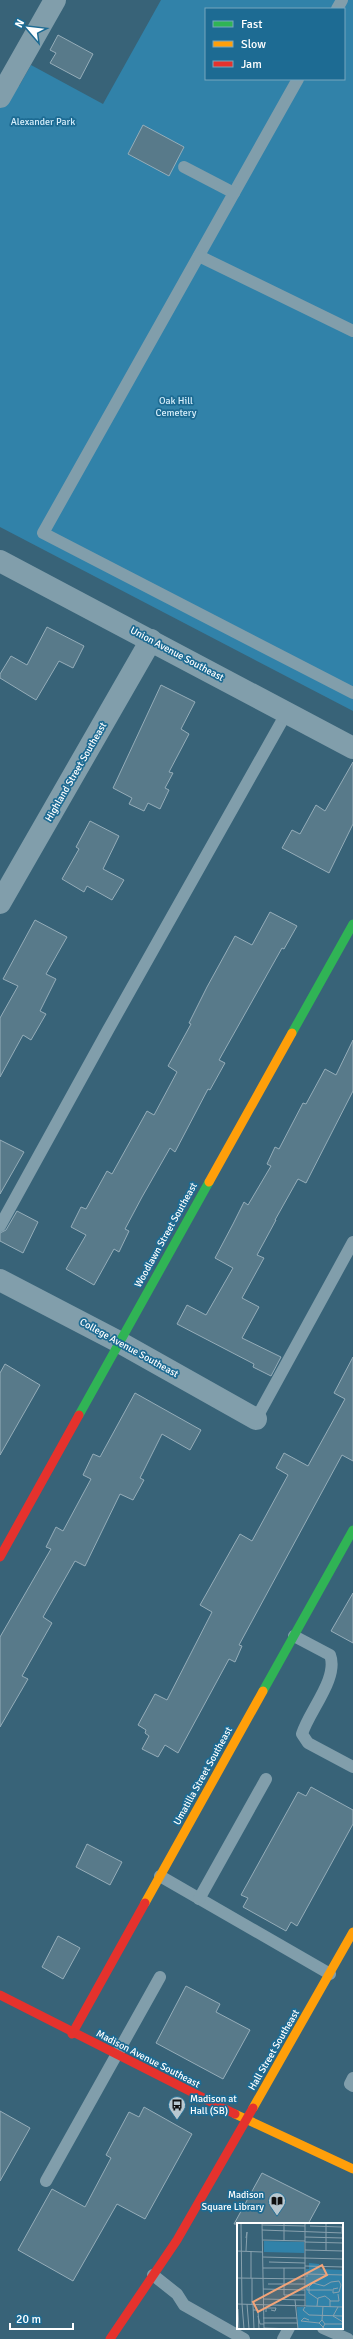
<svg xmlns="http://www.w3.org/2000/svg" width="353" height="2339" viewBox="0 0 353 2339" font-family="Signika,sans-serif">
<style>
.green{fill:#3182a9;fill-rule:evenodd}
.building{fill:#587a8a;stroke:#95adb9}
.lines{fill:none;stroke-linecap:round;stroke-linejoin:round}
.lane{stroke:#819eab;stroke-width:12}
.street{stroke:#819eab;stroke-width:22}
.fast{stroke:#30b455;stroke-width:9}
.slow{stroke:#ff9f0a;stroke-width:9}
.jam{stroke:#e5322d;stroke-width:9}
.labels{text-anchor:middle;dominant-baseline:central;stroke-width:3.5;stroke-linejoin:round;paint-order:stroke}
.park-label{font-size:10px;fill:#d5eefa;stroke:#1d6b93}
.street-label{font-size:10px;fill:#fff;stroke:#1d6b93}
.poi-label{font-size:10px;fill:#fff;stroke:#1d6b93;text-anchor:start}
.inset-road{fill:none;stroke:#88a1ae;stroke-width:1}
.view{fill:#f2a479;fill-opacity:0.15;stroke:#f2a479;stroke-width:2}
.inset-edge{fill:none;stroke:#fff;stroke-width:2}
</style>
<rect width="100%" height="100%" fill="#386378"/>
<path class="green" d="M161,0H353V711L0,527V76L19,86L31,65L103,104ZM206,9H344V79H206Z"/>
<g class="building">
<path d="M58,35L93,54L80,79L50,63L56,53L50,50Z"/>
<path d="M143,125L184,147L169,176L128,154Z"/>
<path d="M47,627L84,646L73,668L59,661L36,700L0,678V674L11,656L27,665Z"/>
<path d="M161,685L195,702L181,729L189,734L169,772L173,773L165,788L169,790L160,809L148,803L144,811L129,804L132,798L113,788Z"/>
<path d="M353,762V824L329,873L282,848L292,830L300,834L316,805L325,811Z"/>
<path d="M90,821L119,836L103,869L124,880L112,900L87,886L84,892L62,879L79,849L76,847Z"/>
<path d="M270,912L297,926L284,949L282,948L219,1060L225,1063L210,1090L208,1089L175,1152L170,1148L142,1197L125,1229L129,1231L119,1252L114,1249L94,1285L66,1269L86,1235L71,1227L81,1207L86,1209L107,1171L112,1174L147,1111L154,1115L177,1072L168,1066L191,1024L189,1023L207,987L235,936L252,945Z"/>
<path d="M35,920L67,937L46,974L56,979L40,1011L46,1014L31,1040L23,1035L0,1077V1018L18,986L3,979Z"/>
<path d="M353,1040V1091L306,1183L298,1179L275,1220H276L257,1255L264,1258L242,1298L259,1307L242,1338L281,1357L271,1376L253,1367L254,1364L177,1324L187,1305L206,1315L233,1268L215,1258L233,1224L244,1202L248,1205L271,1166L267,1164L275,1147L279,1149L303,1103L306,1104L325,1069L336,1075Z"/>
<path d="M0,1140L24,1152L0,1194Z"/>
<path d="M17,1211L38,1222L23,1253L0,1241V1233L6,1230Z"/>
<path d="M353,1357V1461L342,1455L239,1645L242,1646L235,1662L229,1659L178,1753L165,1745L158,1757L142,1749L149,1736L145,1733L146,1730L138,1725L155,1694L167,1700L212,1612L200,1605L240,1534L252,1541L288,1475L276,1468L284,1453L308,1466L345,1399L334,1393Z"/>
<path d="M5,1364L40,1385L0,1455V1373Z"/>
<path d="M135,1393L201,1430L190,1450L162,1434L140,1478L144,1480L133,1500L120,1494L85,1566L75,1561L43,1617L52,1623L22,1676L28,1679L0,1727V1637L51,1549L46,1547L56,1527L63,1531L91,1479L83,1475L93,1454L100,1457Z"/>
<path d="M353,1593V1643L331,1631Z"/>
<path d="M311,1787L353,1810V1824L297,1926L291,1922L286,1931L243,1907L248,1898L241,1895L298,1792L306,1796Z"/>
<path d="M87,1844L122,1862L110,1885L76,1867Z"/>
<path d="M58,1936L80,1948L63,1979L42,1967Z"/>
<path d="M186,1986L220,2004L216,2012L250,2030L223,2079L156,2043Z"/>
<path d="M144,2107L192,2134L145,2219L117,2204L73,2281L18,2250L52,2189L85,2207L111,2158L106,2155L129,2112L139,2117Z"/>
<path d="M0,2111L30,2128L0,2181Z"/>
<path d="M262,2173L320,2202L308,2224H234Z"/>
</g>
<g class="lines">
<g class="lane">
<path d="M337,9L342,0"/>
<path d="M298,79L43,533L353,693"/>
<path d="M184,167L234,193"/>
<path d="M199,256L353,331"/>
<path d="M0,1226L108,1030L287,712"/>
<path d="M256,1419L353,1242"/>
<path d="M294,1636L330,1655C339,1678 309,1711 302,1734L308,1743L353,1767"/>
<path d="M160,1876L330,1974"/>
<path d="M199,1899L266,1779"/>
<path d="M353,2078L350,2084L353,2086"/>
<path d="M46,2181L160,1977"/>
<path d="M153,2275L177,2294L184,2305L244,2339"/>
<path d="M323,2328L348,2339"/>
<path d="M283,2339L289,2328"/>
</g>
<g class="street">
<path d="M0,97L55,0"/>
<path d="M0,561L353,748"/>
<path d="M0,903L151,640"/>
<path d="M0,1280L119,1342L256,1419"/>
</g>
<g class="fast">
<path d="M292,1033L353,924"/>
<path d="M79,1415L209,1182"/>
<path d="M263,1691L353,1530"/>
</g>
<g class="slow">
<path d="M209,1182L292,1033"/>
<path d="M145,1903L263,1691"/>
<path d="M253,2108L353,1932"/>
<path d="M235,2114L353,2169"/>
</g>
<g class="jam">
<path d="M0,1557L79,1415"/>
<path d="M0,1995L235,2114"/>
<path d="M72,2034L145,1903"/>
<path d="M110,2339L177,2240L253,2108"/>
</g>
</g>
<defs>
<g id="bus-pin" transform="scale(0.9)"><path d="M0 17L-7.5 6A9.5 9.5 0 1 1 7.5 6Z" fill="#b9c8d0" stroke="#1d6b93"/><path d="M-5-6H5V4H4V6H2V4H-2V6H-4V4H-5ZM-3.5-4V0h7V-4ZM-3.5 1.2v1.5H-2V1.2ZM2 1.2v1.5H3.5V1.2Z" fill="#111"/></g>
<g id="library-pin" transform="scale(0.9)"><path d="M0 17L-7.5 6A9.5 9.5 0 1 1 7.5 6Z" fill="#b9c8d0" stroke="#1d6b93"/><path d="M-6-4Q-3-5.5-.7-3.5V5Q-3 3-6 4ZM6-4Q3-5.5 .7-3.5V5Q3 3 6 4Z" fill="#111"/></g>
</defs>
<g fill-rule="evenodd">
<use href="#bus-pin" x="177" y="2105"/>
<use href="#library-pin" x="277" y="2201"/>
</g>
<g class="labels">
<g class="park-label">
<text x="43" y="122">Alexander Park</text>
<text x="176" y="401">Oak Hill<tspan x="176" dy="12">Cemetery</tspan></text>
</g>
<g class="street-label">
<text transform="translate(177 654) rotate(28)">Union Avenue Southeast</text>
<text transform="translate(76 772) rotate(-60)">Highland Street Southeast</text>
<text transform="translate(166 1235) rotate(-61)">Woodlawn Street Southeast</text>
<text transform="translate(129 1348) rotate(29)">College Avenue Southeast</text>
<text transform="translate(203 1776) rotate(-61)">Umatilla Street Southeast</text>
<text transform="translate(274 2050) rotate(-60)">Hall Street Southeast</text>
<text transform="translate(148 2059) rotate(27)">Madison Avenue Southeast</text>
</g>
<g class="poi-label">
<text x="190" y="2099">Madison at<tspan x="190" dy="12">Hall (SB)</tspan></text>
<text x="264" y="2195" text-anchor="end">Madison<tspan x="264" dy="12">Square Library</tspan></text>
</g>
</g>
<g transform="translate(237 2223)">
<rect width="106" height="106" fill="#386378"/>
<path d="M27,18L67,19V30L27,29ZM72,40L82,41L83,46L106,47V106H61L60,84H69V46H72Z" fill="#3182a9"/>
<path class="inset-road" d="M4,0L5,81M25,0L27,106M47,0V17M68,0V83M89,0V28M25,2L68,3M73,3L105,4V9M25,7L106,10M68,14L106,15M9,15L10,9L9,28M26,17L68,18M68,19L106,20M68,27L106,28M0,28L25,29M26,34L106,36M32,39L68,40M68,43L106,44M26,45H68M47,45V72H68M70,54V51L106,52M0,55L68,56M14,55V28M15,55V82M31,61H68M70,63V67H95M26,66L68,67M26,76L68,77M81,76L72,70V64L76,60L87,63L94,59L102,58L104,62L102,69L96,70V66L101,65M58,77L61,106M93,78H102L101,71M0,81L106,84M5,81L7,106M10,81L12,106M16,82L17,106M80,83L81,75L88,73L93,77V84M68,84L66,87L72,92L106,93M101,84L96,93L106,99M1,86L2,106M16,87H21L22,106M29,89V85H39L38,88L34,87M21,93L23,101H27M26,95H60M72,97L67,95L64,98L82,100M85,97L82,100L88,106M27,100H60M88,101H106M27,105L58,106M85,106L88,101L85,97L86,83"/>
<path class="view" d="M85,42L90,52L21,89L16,79Z"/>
<rect width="106" height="106" class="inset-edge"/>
</g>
<rect x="205" y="8" width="140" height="72" fill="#1d6b93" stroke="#77a6be"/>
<rect x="213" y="21" width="20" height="6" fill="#30b455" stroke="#77a6be"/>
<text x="241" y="28" font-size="12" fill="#ffffff">Fast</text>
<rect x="213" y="41" width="20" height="6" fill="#ff9f0a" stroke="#77a6be"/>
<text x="241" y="48" font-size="12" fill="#ffffff">Slow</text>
<rect x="213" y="61" width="20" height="6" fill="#e5322d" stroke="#77a6be"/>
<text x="241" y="68" font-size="12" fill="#ffffff">Jam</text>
<g transform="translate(28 28) rotate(298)" stroke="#1d6b93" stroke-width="3" paint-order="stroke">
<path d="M0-3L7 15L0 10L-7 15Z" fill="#ffffff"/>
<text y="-6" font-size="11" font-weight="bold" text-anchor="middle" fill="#ffffff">N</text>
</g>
<path d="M10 2323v6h63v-6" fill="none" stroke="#ffffff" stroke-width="2"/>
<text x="16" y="2323" font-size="12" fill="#ffffff" stroke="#1d6b93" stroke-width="3" paint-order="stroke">20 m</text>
</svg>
